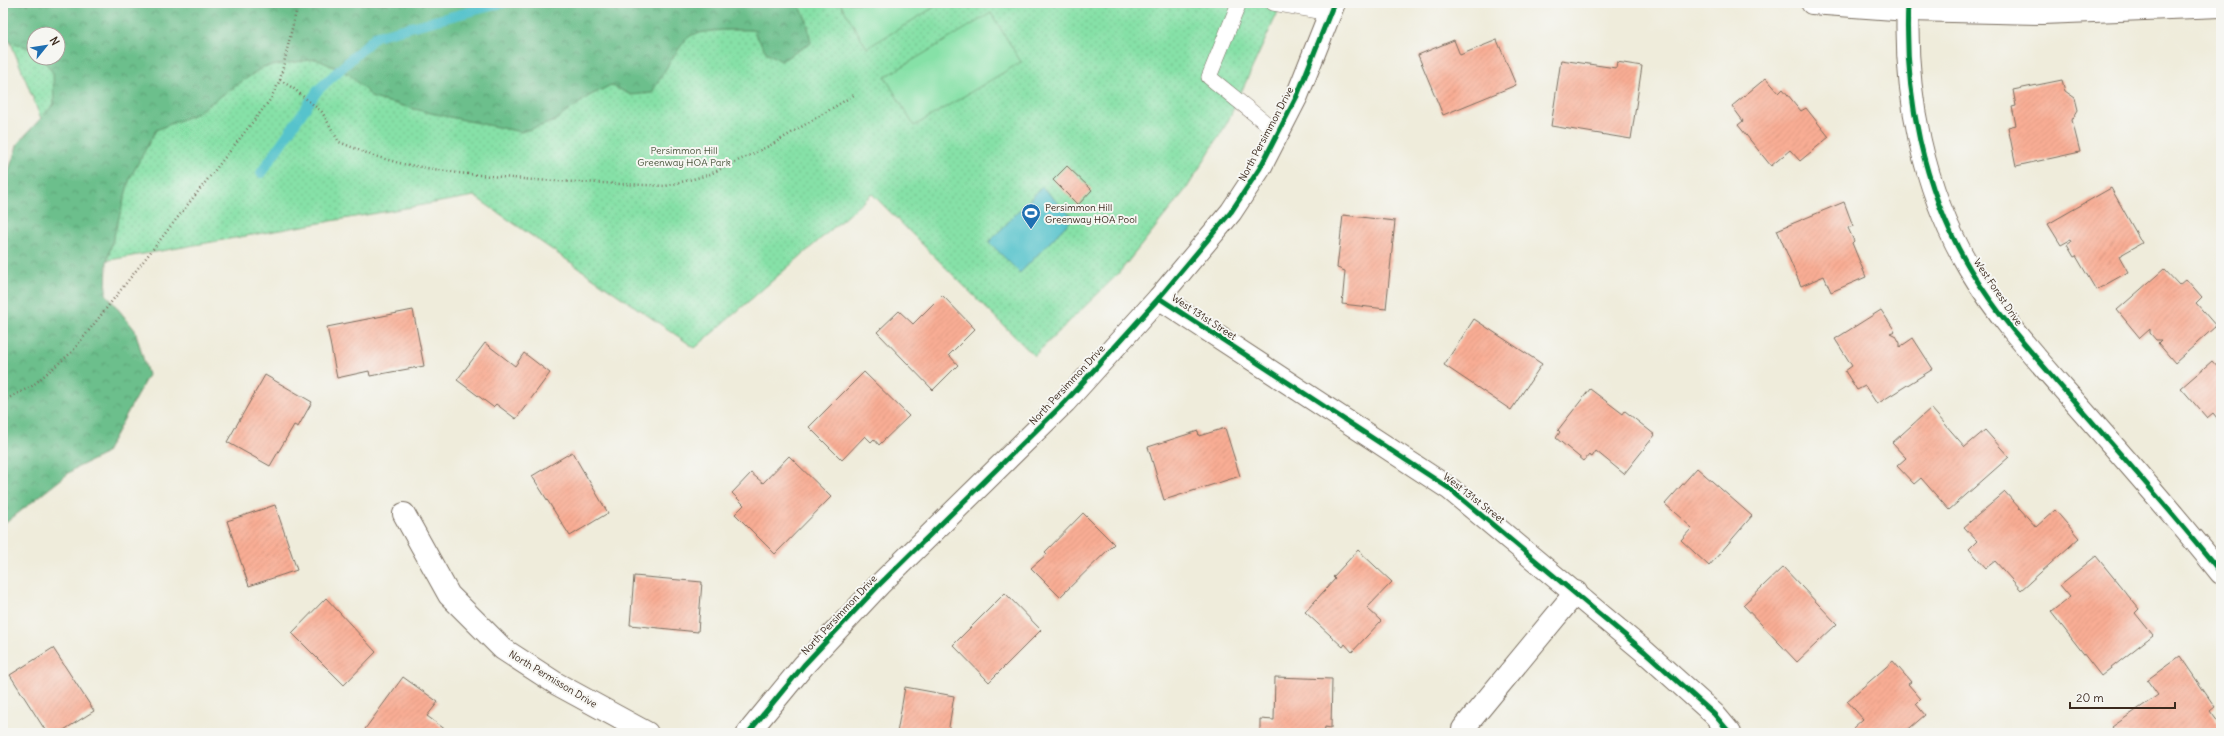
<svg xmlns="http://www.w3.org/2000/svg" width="2224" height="736" viewBox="0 0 2224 736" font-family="Delius,sans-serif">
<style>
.green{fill:url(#green-dots);stroke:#608662;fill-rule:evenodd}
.forest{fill:url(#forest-crowns);stroke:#547455}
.pitch{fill:#86e1a7;stroke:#608662}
.water{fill:#56c3cc;stroke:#487675}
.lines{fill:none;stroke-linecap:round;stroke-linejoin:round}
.stream{stroke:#56c3cc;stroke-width:10}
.building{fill:url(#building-hatch)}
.service-casing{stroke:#7a6e60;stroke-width:16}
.minor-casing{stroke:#7a6e60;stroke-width:24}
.path{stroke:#7a6e60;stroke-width:2.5;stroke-dasharray:1 3;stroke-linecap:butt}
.service{stroke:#fff;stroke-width:15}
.minor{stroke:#fff;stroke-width:22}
.cycleway-casing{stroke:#f6f6f2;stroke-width:8}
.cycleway{stroke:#00873e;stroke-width:5}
.labels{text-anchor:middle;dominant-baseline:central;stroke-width:4;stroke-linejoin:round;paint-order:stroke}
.street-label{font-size:10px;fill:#3b2a1e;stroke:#f6f6f2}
.park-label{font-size:10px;fill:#4e5840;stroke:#f6f6f2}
.poi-label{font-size:10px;fill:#3b2a1e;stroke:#f6f6f2;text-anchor:start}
</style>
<defs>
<pattern id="green-dots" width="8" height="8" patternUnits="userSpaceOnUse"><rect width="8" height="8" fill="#86e1a7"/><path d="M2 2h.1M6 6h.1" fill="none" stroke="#75c18f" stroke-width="1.8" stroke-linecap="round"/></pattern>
<pattern id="forest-crowns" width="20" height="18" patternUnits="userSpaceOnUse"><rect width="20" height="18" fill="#6cbf8c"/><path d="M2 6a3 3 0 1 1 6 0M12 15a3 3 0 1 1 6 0" fill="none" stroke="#5a9b72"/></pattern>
<pattern id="building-hatch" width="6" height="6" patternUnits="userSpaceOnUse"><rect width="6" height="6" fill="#f9ad94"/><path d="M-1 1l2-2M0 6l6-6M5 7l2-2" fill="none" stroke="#d6957f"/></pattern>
</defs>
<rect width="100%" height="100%" fill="#f6f6f2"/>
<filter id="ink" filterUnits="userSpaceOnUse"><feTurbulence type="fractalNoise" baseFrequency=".025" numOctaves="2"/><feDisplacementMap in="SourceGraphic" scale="8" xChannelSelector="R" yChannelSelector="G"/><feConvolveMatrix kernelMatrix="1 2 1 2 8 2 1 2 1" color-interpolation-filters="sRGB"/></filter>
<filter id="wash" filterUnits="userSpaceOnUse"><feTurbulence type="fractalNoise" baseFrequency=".012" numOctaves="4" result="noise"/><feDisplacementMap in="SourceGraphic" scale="16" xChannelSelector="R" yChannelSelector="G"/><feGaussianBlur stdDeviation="0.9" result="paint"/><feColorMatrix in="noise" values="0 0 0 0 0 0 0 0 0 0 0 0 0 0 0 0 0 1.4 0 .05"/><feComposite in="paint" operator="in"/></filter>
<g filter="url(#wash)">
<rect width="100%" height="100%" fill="#efecdb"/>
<path class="green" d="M3,3H1282L1227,123L1187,188L1118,274L1034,356L872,194L695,348L474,196L98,262L3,23ZM34,34H58V58H34Z"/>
<path class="forest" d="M3,3H798L807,21L811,43L781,61L766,52L753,30C734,30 710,29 692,35C682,39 658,82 652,93L631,95L611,85L589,96L553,122L521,132L426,112L373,98L349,74L316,59L263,67L195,114L156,130L130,178L107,261L106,294L135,330L148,375L105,454L74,469L3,525L5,182L18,143L54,104L53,73L42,58H58V34H34V50L3,39Z"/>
<g class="pitch">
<path d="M840,3H941L867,48Z"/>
<path d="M991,13L1021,62L914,126L885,77Z"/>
</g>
<path class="water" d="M1042,187L1073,218L1020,273L989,242Z"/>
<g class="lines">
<path class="stream" d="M261,173L318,90L376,36L503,3"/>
</g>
<g id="blocks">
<g class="building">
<path d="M1454,40L1460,55L1497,40L1516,85L1443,115L1418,55Z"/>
<path d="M1561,60L1616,68L1617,62L1642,66L1631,139L1551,126Z"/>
<path d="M1766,78L1779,93L1783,89L1801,111L1806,108L1829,137L1800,161L1790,150L1771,166L1738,125L1743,121L1732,106Z"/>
<path d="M2062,80L2065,91L2075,98L2078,110L2072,120L2080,152L2016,166L2008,127L2016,125L2012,107L2016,106L2013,90Z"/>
<path d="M1067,166L1092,190L1078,205L1053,180Z"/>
<path d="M2111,188L2142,243L2119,256L2128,272L2096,290L2076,256L2074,257L2067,245L2071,242L2070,240L2061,245L2048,224Z"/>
<path d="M1844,202L1853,226L1848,228L1854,241L1852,243L1866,277L1831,292L1824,276L1801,286L1777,230Z"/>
<path d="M1343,215L1395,221L1386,309L1342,304L1345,271L1337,268Z"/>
<path d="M2164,269L2179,285L2186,279L2202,297L2196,303L2216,326L2175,363L2158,343L2161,340H2156L2150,333V329L2140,338L2117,310Z"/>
<path d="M942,295L975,329L949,355L958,365L933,390L877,332L899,311L913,324Z"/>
<path d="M413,310L424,366L370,376L369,371L337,378L327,327Z"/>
<path d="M1881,310L1895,331L1890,333L1896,336L1900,343V347L1913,338L1933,369L1877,404L1865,386L1857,390L1845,371L1852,366L1835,339Z"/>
<path d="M1474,319L1542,364L1511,410L1444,365Z"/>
<path d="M485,343L515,366L524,353L550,373L516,419L496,404L493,407L457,380Z"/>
<path d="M2212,361L2221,371V423L2213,413L2207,418L2181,388Z"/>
<path d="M864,372L909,416L879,445L874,439L871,442L865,436L842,460L809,427Z"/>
<path d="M265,375L312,402L298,427L294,425L270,466L227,442Z"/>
<path d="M1590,389L1623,414L1625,411L1655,435L1624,474L1596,451L1592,457L1589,455L1584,461L1556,438L1560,432L1558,430Z"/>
<path d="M1931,408L1965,447L1985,430L2009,457L1949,510L1921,478L1914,484L1897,466L1906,458L1892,443Z"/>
<path d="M1225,428L1240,476L1164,500L1148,447L1198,431L1199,436Z"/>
<path d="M572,452L608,513L570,536L532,476Z"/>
<path d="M789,456L831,497L775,554L735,514L744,505L732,493L751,473L763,483Z"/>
<path d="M1697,468L1752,516L1709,566L1681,540L1692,528L1665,504Z"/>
<path d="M2005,492L2036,527L2055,510L2079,538L2021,590L1995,561L1986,568L1969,549L1977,541L1964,527Z"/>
<path d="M275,505L297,570L249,586L227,521Z"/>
<path d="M1083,513L1114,544L1060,597L1031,568L1047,554L1045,552Z"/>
<path d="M1358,550L1392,582L1367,608L1381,621L1352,652L1345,644L1343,647L1305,612L1335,579L1333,577Z"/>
<path d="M2096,556L2139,609L2135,613L2153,635L2101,676L2051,612L2070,597L2060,585Z"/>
<path d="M1783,567L1837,624L1797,662L1743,605Z"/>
<path d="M634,576L702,582L698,632L630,625Z"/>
<path d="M1005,593L1041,630L989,682L953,645Z"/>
<path d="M326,598L376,652L344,685L292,633Z"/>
<path d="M53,648L94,711L59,733H47L10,675Z"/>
<path d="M2180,656L2215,707L2210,711L2221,726V733H2116L2112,727L2158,695L2147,680Z"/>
<path d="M1893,661L1911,682L1908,684L1921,699L1916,704L1925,715L1904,733H1858L1853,728L1863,719L1847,701Z"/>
<path d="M403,677L438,702L427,716L450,733H370L365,729Z"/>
<path d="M1275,677L1332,679L1331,728L1325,727L1324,733H1260V719L1274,720Z"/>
<path d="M905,687L954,696L948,733H897Z"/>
</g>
</g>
</g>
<g filter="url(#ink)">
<use href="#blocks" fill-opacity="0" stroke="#7a6e60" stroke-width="1"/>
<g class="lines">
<g class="service-casing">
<g id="service">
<path d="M1239,3L1209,77L1278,133"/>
<path d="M1273,3L1330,13"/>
</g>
</g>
<g class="minor-casing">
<g id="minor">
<path d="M1812,3L1908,10L2042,13L2221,6"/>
<path d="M1908,3C1904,94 1923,190 1970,269C1999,318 2037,359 2074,401C2124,458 2174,514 2221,573"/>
<path d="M1159,298L1450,489L1645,652L1714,714L1730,733"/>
<path d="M404,514L449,595L503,649L557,684L647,733"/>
<path d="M1463,729L1576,592"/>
<path d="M748,733L804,665L879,585L1065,402L1159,298L1231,212L1260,168L1297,96L1334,3"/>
</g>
</g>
<g class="path">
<path d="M280,80L293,88L322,112L339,142L374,156L403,164L458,173L534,180L666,186L708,175L773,144L854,95"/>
<path d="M3,401L32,386L72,352L270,100L280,80L298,3"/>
</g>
<use href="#service" class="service"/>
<use href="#minor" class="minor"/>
<g class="cycleway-casing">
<g id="cycleway">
<path d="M1908,3C1904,94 1923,190 1970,269C1999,318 2037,359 2074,401C2124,458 2174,514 2221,573"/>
<path d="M1159,298L1450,489L1645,652L1714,714L1730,733"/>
<path d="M748,733L804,665L879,585L1065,402L1159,298L1231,212L1260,168L1297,96L1334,3"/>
</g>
</g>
<use href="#cycleway" class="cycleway"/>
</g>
</g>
<defs>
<g id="stadium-pin" transform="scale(1)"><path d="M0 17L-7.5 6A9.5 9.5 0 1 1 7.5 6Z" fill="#1f6fb2" stroke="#f6f6f2"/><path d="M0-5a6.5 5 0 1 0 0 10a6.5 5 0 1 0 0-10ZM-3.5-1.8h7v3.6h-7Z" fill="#fff"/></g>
</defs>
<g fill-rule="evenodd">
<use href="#stadium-pin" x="1031" y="213"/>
</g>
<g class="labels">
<g class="street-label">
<text transform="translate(1266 134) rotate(-62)">North Persimmon Drive</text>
<text transform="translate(1998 292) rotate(56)">West Forest Drive</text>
<text transform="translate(1204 317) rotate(33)">West 131st Street</text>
<text transform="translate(1067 385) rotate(-47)">North Persimmon Drive</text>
<text transform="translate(1474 498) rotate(38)">West 131st Street</text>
<text transform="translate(839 615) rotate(-47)">North Persimmon Drive</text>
<text transform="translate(553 679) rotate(31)">North Permisson Drive</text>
</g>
<g class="park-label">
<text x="684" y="150">Persimmon Hill<tspan x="684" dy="12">Greenway HOA Park</tspan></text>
</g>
<g class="poi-label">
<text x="1045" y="207">Persimmon Hill<tspan x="1045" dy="12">Greenway HOA Pool</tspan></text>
</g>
</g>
<rect width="2224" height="736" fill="none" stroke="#f6f6f2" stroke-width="16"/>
<g transform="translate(46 46) rotate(60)"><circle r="19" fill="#f6f6f2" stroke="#aba49d"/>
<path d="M0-3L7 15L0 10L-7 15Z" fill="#1f6fb2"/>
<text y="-6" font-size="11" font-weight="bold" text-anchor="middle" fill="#3b2a1e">N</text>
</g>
<path d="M2070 702v6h105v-6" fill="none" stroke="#3b2a1e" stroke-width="2"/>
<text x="2076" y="702" font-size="12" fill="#3b2a1e" stroke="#f6f6f2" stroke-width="3" paint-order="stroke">20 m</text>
</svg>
